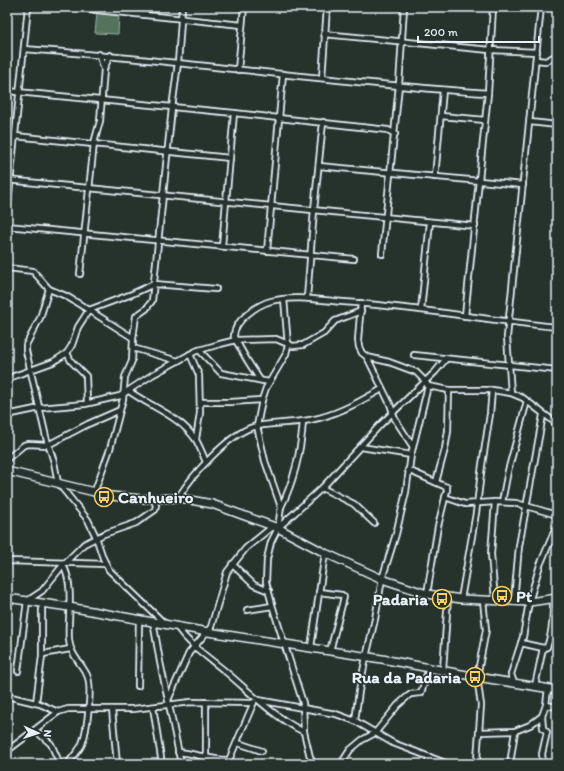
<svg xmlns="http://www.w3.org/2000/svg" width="564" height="771" viewBox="0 0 564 771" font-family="Itim,sans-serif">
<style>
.green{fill:#52735d;stroke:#9db2aa}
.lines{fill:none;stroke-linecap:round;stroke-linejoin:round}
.street-casing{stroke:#e8f1f8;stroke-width:8}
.secondary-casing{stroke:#e8f1f8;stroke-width:10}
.street{stroke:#26332d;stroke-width:4.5}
.secondary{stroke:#26332d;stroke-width:7}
.labels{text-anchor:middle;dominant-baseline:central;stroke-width:3;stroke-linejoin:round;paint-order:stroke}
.poi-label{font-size:17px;font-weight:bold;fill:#e8f1f8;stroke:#26332d;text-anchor:start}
</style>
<rect width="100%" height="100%" fill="#26332d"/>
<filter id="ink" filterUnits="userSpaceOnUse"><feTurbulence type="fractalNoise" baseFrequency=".025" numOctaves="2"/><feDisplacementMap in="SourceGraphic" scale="8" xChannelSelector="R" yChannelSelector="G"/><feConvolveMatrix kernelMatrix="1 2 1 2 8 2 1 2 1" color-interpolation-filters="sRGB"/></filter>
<g filter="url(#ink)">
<path class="green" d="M97,13L119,14L118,34L95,33Z"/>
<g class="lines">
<g class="street-casing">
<g id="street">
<path d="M68,7L242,25"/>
<path d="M324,34L490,50L537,52"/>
<path d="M24,49C179,60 333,83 488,93"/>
<path d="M99,54L104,69"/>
<path d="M536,60L546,61L557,55"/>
<path d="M238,70L244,7"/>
<path d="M322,78L327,7"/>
<path d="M7,91L234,113L388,130L395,134"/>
<path d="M441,116L485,120"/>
<path d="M530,122L557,125"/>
<path d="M15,136L230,158"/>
<path d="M319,166L523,185"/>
<path d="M435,177L443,90"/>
<path d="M7,180L475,226"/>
<path d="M7,213L28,7"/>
<path d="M7,226L354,259"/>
<path d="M222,246L234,113"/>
<path d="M267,251L283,74"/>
<path d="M382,254L399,85L404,7"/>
<path d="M7,268L33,271L49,289L66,296L89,310L133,338"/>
<path d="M80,274L94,143L100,121L104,69L110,55"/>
<path d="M49,289L40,318L26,345V351L46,437L54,462L58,483L88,520L96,537L103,558L109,570L164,623"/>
<path d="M307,298L314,210L323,122"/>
<path d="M284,299L288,345L286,354L266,388L262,400L257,426L265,461L281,507L278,528L271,542L267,559L266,582L273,608L303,703L304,732L310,757L313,764"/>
<path d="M361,303L358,340L359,347L362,353L367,357L389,362L416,372L425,381L428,386L449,390H492L511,393L523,398L557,424"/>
<path d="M421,310L430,222"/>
<path d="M465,316L488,93L493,7"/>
<path d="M133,348L178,361"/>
<path d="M199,350L221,373L269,382"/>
<path d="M67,353L71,361L86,376L87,403"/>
<path d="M190,354L199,375L200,413L196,439"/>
<path d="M414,355L557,370"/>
<path d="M367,357L390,404L395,419L413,447"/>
<path d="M260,380L247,360L234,337C233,321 257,305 271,301C294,295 320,300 343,302C415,307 486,320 557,327"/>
<path d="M7,382L14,376L53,362L67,353L72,345L78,327L89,310L132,294L154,284L216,289"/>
<path d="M129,391C151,407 180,416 196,440C200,447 203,455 206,462"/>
<path d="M511,393L507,337L541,7"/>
<path d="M200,402H231L262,400"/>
<path d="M7,415L40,408L85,404L120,396L152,375L196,351L220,344L236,340L276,339L293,346L303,345L324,333L335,321L361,311"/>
<path d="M361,447L411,455"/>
<path d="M7,459L24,445L28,444L48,445L88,424L120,410"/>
<path d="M408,470L444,486L447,487V490L438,526L427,594"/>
<path d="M436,482L445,449L448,431L449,390"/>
<path d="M322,488L354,504L374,523"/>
<path d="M94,493L110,449L123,399L125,377L132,361L133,338L136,316L146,309L152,301L172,108L178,63L182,7"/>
<path d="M445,497L465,504L495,502L516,503L557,515"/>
<path d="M180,498V495C193,474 227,437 250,428C267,422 292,424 310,420C337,415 359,402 382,389"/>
<path d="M502,502L508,471L527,401"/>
<path d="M281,507C294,481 301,450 303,421"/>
<path d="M278,528L322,488L380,425L435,372L446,359"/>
<path d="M551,541L557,544"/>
<path d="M7,561L106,564"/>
<path d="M232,564L254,585L269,591"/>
<path d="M63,565C75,587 67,617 69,640C70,654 81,663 87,675C93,687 87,731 82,744C79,751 72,757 68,764"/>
<path d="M319,592L342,595L344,597L330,651"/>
<path d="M461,599L476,513L482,465L490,414L492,390"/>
<path d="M495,600L491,554L495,502"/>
<path d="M514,601L519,546L543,415"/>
<path d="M247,610L272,606"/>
<path d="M153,621L160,662L168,700"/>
<path d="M176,626C191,647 207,656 226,672C251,693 274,717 304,732"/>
<path d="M521,643L543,648"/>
<path d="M311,647L325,553"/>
<path d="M43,654L70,649"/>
<path d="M443,670L448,597"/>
<path d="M18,671L27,601L42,591L63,565L84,544L104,534L136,523L155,510L156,505L153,499"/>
<path d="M514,683L511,674L523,637L529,602L540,565L557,525"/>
<path d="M138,686L139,619"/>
<path d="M535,686L543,648L547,647C553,631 553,615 553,599"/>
<path d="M7,696L40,704L58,712"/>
<path d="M258,700L336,714L355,721L393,743L448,764"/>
<path d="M36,703L42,656V604"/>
<path d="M546,705L557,707"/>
<path d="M153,707L162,764"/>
<path d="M112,709L117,764"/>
<path d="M355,721L359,691L366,657L375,619L382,579L396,534L406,492L411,455L428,386"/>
<path d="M35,730L51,744L60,764"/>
<path d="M479,732L515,731L530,725L542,716"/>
<path d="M238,743L262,751"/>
<path d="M7,751L58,712L68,709H133L191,702L253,703"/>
<path d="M178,752C195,753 212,761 229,760L254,702"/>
<path d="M206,757V702"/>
<path d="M181,764L168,700L189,653L211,627L227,572L246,548L273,526"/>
<path d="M341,764L350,750L362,740L375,733L398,705L408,696L411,694L421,693L429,668"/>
<path d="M427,764L430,757"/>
<path d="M475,764L477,759L481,705L477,677L486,630L483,600"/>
<path d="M510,764L515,731"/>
<path d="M543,764L542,754L547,732L543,728L542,716L546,705L548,688"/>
</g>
</g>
<g class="secondary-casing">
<g id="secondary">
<path d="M7,471L111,496L141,499L180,498L212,504L278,528L325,553L382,579L427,594L461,599L529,602L557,598"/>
<path d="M7,598L69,607L208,632L382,659L477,677L557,690"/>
</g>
</g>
<use href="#street" class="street"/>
<use href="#secondary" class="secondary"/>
</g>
</g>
<defs>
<g id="bus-ring" transform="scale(1)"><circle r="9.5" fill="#26332d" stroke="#ffd166" stroke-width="1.5"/><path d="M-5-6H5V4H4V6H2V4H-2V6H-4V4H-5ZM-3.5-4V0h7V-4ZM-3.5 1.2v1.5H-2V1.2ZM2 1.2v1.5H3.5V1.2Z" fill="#ffd166"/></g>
</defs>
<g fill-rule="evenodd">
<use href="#bus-ring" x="104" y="497"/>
<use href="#bus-ring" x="502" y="596"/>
<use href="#bus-ring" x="442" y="599"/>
<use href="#bus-ring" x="475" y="677"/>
</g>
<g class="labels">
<g class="poi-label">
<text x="118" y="497">Canhueiro</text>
<text x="516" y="596">Pt</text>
<text x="428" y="599" text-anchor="end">Padaria</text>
<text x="461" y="677" text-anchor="end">Rua da Padaria</text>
</g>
</g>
<rect width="564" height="771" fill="none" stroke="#26332d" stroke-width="24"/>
<rect x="12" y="12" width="540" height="747" fill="none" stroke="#e8f1f8" stroke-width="1.5" filter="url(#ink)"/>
<g transform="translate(38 733) rotate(93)" stroke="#26332d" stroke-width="3" paint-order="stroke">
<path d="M0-3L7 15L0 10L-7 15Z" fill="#e8f1f8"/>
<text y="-6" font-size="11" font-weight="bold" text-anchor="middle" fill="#e8f1f8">N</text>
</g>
<path d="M418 36v6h121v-6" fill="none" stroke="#e8f1f8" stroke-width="2"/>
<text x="424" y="36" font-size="12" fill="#e8f1f8" stroke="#26332d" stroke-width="3" paint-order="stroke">200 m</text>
</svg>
